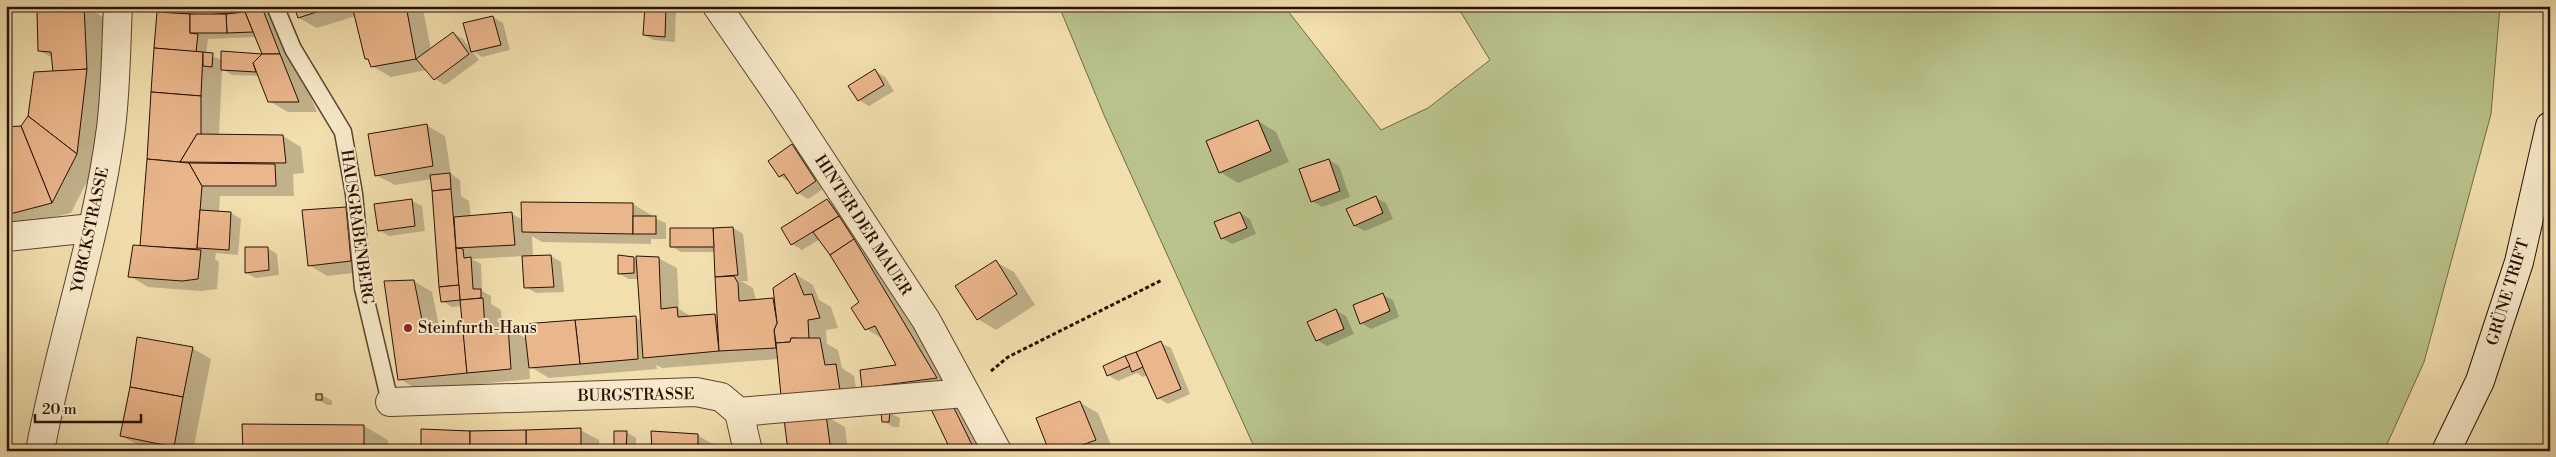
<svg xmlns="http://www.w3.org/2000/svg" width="2556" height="457" viewBox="0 0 2556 457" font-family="'Libre Bodoni',serif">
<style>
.green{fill:#b9c28b;stroke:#716946}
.shadow{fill:#0003;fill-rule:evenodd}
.building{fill:#eab68b;stroke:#291002}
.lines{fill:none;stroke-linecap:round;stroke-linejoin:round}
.service-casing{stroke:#5b442d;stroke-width:19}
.minor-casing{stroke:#5b442d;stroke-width:30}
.secondary-casing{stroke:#291002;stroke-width:30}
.path{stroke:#291002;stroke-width:3;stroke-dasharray:4 2.5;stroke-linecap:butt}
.service{stroke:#f7eaca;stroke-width:16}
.minor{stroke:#f7eaca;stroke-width:28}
.secondary{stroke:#f7eaca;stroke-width:28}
.poi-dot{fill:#8f2418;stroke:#f7eaca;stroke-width:2}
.labels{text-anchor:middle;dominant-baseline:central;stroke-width:4;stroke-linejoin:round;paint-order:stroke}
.street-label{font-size:16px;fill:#291002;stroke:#f7eaca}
.poi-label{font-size:16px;fill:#291002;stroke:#f7eaca;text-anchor:start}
</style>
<rect width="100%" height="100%" fill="#f2dfae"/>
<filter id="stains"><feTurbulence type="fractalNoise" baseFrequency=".004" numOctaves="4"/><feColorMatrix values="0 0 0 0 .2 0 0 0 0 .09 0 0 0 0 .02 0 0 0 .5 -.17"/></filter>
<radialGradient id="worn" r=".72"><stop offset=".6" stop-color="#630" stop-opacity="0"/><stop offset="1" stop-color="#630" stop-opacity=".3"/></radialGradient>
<path class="green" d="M1059,6H1284L1381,130L1428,108L1490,60L1457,6H2500L2491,114L2424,362L2384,451H1256L1104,115Z"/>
<g class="shadow">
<path d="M84,6L103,17L105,80L95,165L71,213L6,228V121L9,129L22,127L54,73L53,58L39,51V12Z"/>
<path d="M159,6H275L274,20L290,61L298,66L317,112H288L269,101L260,76L232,75L222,69L219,136H283L301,147L304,173L293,174L294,196H220L219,212L231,213L241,219L238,255L216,253L215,259L219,262L217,289L201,291L148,287L130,276L141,247ZM257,37L263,55L222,60L206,54L208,39Z"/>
<path d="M295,6H418L423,9L431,50L453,33L463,39L472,51L493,17L503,23L510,50L482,57L472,51L479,60L445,85L435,79L427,70L391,77L372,66L370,61L366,58L356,16L317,28L299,18Z"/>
<path d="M646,6H676L675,42L654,40L644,35Z"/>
<path d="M875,71L885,77L894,91L869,106L859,100L850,86Z"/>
<path d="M1258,121L1276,132L1289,162L1238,183L1220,172Z"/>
<path d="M426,125L445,136L451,174L460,180L461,196L469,201L471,217L512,214L523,220L633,204L651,215V217L666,223V239H651V244L542,242L532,236L533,257L551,256L561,262L564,292L536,293L526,287L523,256L472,259L481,264L482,291L491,296V304L501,310L502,328H508L527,339L635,317L641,321L638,279H629L619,274L633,258L637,260L658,258L677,268L679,309L692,317L717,315L715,252H681L671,246L733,228L743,234L748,281H741L753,288L756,300L774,299V289L795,274L813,285L819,300L831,307L838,328L826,330L827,344L838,350L842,368L854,376L858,400L778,359L662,368L656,365L657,369L549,378L529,366L530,379L418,390L400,379L414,281L432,292L440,330L464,327L462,306L452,307L442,301L432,179L395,185L376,175Z"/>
<path d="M792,146L802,151L826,187L808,199L798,193L790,182L780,176Z"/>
<path d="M1329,160L1339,166L1350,197L1322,207L1312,201Z"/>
<path d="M1376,198L1386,203L1393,219L1365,231L1355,226Z"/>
<path d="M827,200L837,206L857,235L833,251V254L859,237L955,389L863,388L898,366L883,339L866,329L861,302L820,239L802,250L792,244Z"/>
<path d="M412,201L422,206L425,231L389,236L379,230L376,205Z"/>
<path d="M345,208L364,219L369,271L327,276L309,265Z"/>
<path d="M1240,213L1250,219L1256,234L1232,244L1222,238Z"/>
<path d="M267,248L277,254L279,275L256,278L246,273Z"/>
<path d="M996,262L1014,272L1035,305L996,330L978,319Z"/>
<path d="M1383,295L1393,300L1399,317L1371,329L1361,323Z"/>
<path d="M1336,311L1346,316L1354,334L1327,346L1317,340Z"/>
<path d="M1161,343L1171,348L1190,394L1168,404L1158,398L1147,375L1143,377L1137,373L1118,381L1108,375Z"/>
<path d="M192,348L211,359L193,451H163L140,446L122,436Z"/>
<path d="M322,395L332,401V405H327L317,399Z"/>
<path d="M1079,402L1098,413L1113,450L1050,451Z"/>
<path d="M951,405L970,416L988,451H953Z"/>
<path d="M890,413L900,418L899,427H893L883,421Z"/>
<path d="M826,416L845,427L848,451H790Z"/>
<path d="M364,426L388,440L387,451H245Z"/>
<path d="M422,430H580L599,440V451H423Z"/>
<path d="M626,432L636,438V451H616Z"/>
<path d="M697,435L716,446V451H653Z"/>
</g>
<g class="building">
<path d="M74,6H84L87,69L53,72L51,52L38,51L37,11Z"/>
<path d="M158,6H262L263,10L205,15L157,12Z"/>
<path d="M294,6H335L298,18Z"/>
<path d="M369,6H406L416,59L371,67L368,59H365L353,10Z"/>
<path d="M645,6H666L665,37L643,35Z"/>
<path d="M263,10L280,54H262L245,12Z"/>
<path d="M157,12L190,14V33L198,34L196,52L154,48Z"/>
<path d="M245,12L253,32L227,33L226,14Z"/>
<path d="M190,14H226L227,33H190Z"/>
<path d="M493,16L501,45L471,52L463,23Z"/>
<path d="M453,32L469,54L434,80L416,59Z"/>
<path d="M154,48L203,52L201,96L151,92Z"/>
<path d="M221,51L262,54L253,63L256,72L221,70Z"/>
<path d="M203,52L213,53L212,67L203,66Z"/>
<path d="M262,54H280L299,102H268L253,63Z"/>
<path d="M87,69L77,154L28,116L34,72Z"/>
<path d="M875,69L884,85L858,101L848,86Z"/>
<path d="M151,92L201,96V135L197,134L180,162L147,159Z"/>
<path d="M28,116L77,154L52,203L21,126Z"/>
<path d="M1258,120L1271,151L1219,173L1206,141Z"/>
<path d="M427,124L433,166L375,176L368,134Z"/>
<path d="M21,126L52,203L10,214L6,189V127Z"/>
<path d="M197,134L283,135L286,163L180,162Z"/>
<path d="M792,144L816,181L797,194L784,174L779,177L768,161Z"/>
<path d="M147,159L189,163L202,186L197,249L140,246Z"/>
<path d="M1329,159L1340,191L1311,202L1299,169Z"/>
<path d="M189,163L275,164L276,186H202Z"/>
<path d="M450,173L451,189L432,191L430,175Z"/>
<path d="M6,189L10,214L6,215Z"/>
<path d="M451,189L459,285L439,287L432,191Z"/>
<path d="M1376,196L1383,213L1354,226L1346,209Z"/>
<path d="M412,199L415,226L378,231L374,204Z"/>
<path d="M827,199L839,216L791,245L781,228Z"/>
<path d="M521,202L633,203V234L522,232Z"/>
<path d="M346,207L351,261L308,266L302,210Z"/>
<path d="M200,210L231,212L229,250L197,248Z"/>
<path d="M512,212L515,245L456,248L454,217Z"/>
<path d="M1240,212L1247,228L1221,239L1214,222Z"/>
<rect x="633" y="216" width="23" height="18"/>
<path d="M839,216L854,239L830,255L813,232Z"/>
<path d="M733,227L738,275L715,277L713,228Z"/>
<path d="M670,228H713L714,247H670Z"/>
<path d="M854,239L937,378L862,388L860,370L896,365L875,326L865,330L851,308L859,302L830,255Z"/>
<path d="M133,245L201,250L198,279L182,281L128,277Z"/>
<path d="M245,247H268L269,270L245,273Z"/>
<path d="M456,248L463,249L464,258L471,257L473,289H481V298L460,300Z"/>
<path d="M551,255L554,287L524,288L522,256Z"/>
<path d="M618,255L634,257V273L618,274Z"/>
<path d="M636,256L659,257L661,309L677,307L678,317L715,314L719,351L643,358Z"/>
<path d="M996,260L1017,294L977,320L955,286Z"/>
<path d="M795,273L804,295L812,294L820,318L808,320L809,339L791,338L790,342L776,343L774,330L777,323L773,288Z"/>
<path d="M734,276L738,283L739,301L773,298L777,323L774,330L776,348L719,351L715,277Z"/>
<path d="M414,280L424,330L463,326L467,373L398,380L384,281Z"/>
<path d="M459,285L460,300L441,302L439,287Z"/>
<path d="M1383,293L1390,311L1360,324L1353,305Z"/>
<path d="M483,298L485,330L508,326L511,369L467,373L460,300Z"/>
<path d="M1336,309L1344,329L1316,341L1307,322Z"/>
<path d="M636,316L638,359L580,364L575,320Z"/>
<path d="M575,320L580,364L529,368L524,324Z"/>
<path d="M137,337L193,347L183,397L130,387Z"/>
<path d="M791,338H820L825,365L836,364L840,390L781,396L776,343L790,342Z"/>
<path d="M1161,341L1181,389L1157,399L1136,352Z"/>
<path d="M1136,352L1143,367L1132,372L1125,356Z"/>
<path d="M1125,356L1130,366L1107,376L1103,366Z"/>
<path d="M130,387L183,397L174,447L120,436Z"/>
<rect x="316" y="394" width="6" height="6"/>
<path d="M1080,401L1096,440L1074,448L1075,451H1049L1036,418Z"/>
<path d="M952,404L975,451H951L930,407Z"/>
<path d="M890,411L889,422H882L881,412Z"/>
<path d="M826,415L831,451H788L784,419Z"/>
<path d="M242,424L364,425V451H243Z"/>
<path d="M581,428V451H526V430Z"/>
<path d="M421,429L470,431V451H421Z"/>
<path d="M526,430V451H470V431Z"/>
<path d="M614,431H627L626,451H614Z"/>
<path d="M651,431L698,434V451H652Z"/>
<path d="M916,450H951V451H908Z"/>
</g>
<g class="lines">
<g class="service-casing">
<path id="service" d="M275,6L293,49L343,132L354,194L363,288L390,402"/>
</g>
<g class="minor-casing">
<g id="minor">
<path d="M717,6L783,102L926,320L997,451"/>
<path d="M6,237L92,228"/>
<path d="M390,402L696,392L721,397L739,412L965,393"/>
<path d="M739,412L748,451"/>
<path d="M40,451C60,342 97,237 111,128C116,88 116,46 118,6"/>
</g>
</g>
<g class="secondary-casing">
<path id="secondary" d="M2446,451L2480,381L2519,262L2550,126"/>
</g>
<path class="path" d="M991,371L1008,357L1162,280"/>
<use href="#service" class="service"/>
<use href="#minor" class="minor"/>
<use href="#secondary" class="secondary"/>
</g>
<circle class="poi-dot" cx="408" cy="328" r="5"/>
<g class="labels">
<g class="street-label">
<text transform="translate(863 225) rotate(57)">HINTER DER MAUER</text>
<text transform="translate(357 227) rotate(82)">HAUSGRABENBERG</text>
<text transform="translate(90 230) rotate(-78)">YORCKSTRASSE</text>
<text transform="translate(2508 292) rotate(-73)">GRÜNE TRIFT</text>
<text transform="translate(636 395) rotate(-1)">BURGSTRASSE</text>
</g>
<g class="poi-label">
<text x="418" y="328">Steinfurth-Haus</text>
</g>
</g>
<rect width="2556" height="457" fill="none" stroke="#f2dfae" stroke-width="25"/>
<rect x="8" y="8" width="2541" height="442" fill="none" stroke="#291002" stroke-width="2.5"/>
<rect x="12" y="12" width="2531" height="432" fill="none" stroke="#291002"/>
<path d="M35 414v8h106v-8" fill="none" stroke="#291002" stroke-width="2.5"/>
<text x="42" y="414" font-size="15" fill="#291002" stroke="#f7eaca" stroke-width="4" paint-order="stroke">20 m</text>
<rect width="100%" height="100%" filter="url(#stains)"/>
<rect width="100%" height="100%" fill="url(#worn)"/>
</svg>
